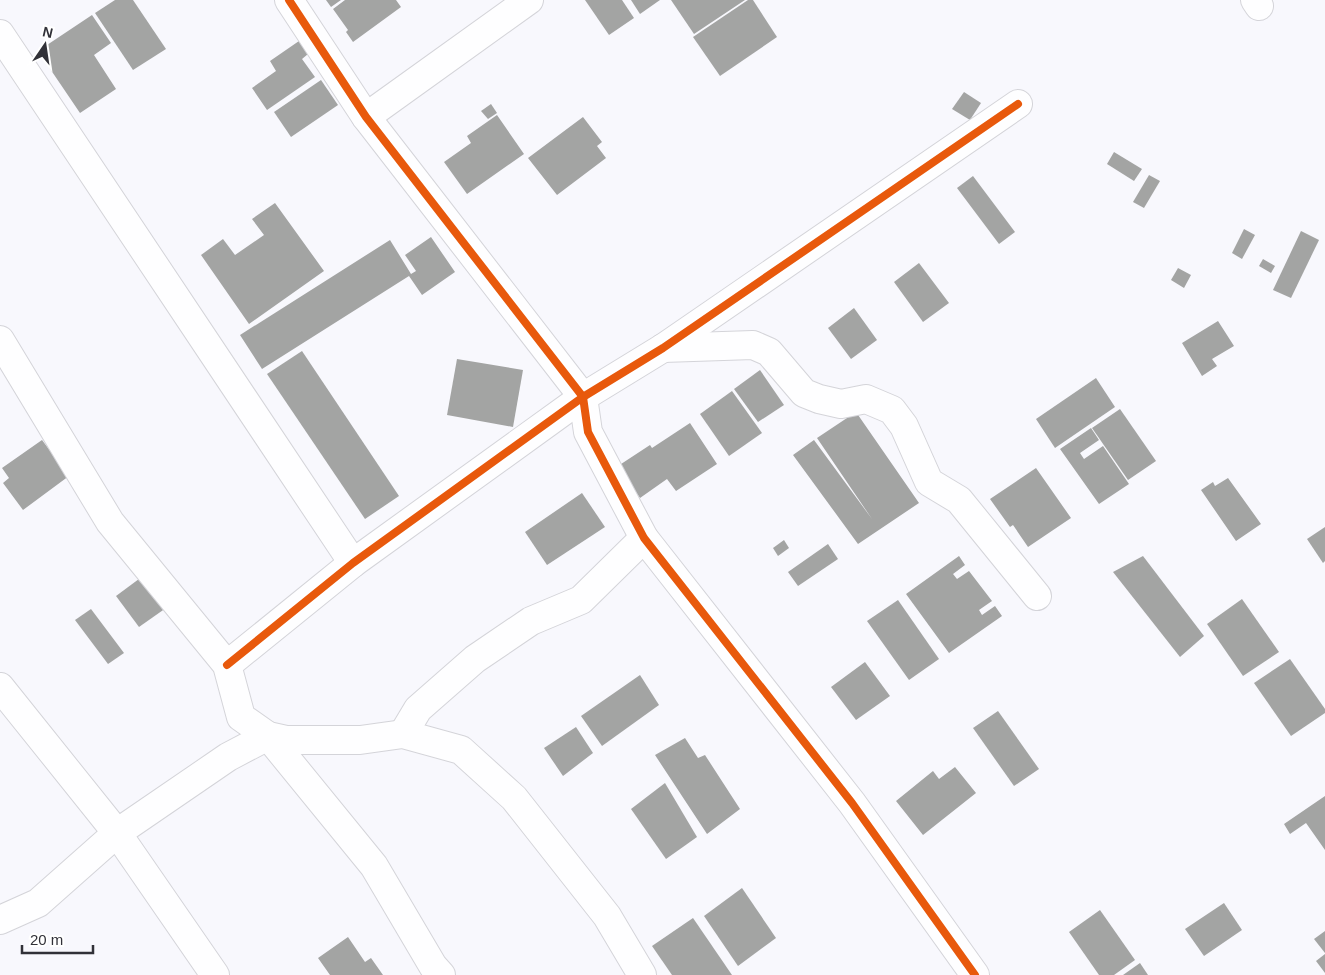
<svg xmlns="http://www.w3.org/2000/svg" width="1325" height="975" viewBox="0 0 1325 975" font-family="Helvetica,sans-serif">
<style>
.building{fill:#a3a4a3}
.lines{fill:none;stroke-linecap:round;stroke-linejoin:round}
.minor-casing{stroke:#d4d4d9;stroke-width:30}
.minor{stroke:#fefeff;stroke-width:28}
.cycleway-casing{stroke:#fff;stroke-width:11}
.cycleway{stroke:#e8590c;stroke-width:8}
</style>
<rect width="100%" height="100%" fill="#f8f8fd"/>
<g class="building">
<path d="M115,0H133L166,49L133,70L95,13Z"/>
<path d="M326,0H341L331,7Z"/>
<path d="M345,0H396L401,7L353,42L346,32L348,30L333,9Z"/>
<path d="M585,0H622L634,18L609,35Z"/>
<path d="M631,0H660L640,14Z"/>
<path d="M671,0H745L694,34Z"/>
<path d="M748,0H753L777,37L720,76L693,37Z"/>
<path d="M92,15L111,43L94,55L116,89L80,113L38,51Z"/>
<path d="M299,41L308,54L302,59L315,77L267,110L252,88L276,71L270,61Z"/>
<path d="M321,80L338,105L291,137L274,112Z"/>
<path d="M964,92L981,103L970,120L952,109Z"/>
<path d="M491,104L497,113L488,119L481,111Z"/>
<path d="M497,115L524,154L467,194L444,162L471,143L467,136Z"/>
<path d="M583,117L602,142L597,146L606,158L557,195L528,158Z"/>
<path d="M1114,152L1142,169L1134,181L1107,164Z"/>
<path d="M1149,175L1160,181L1144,208L1133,202Z"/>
<path d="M973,176L1015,232L999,244L957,188Z"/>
<path d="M275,203L324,271L249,324L201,255L223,239L235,255L264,235L252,219Z"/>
<path d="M1244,229L1255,235L1242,259L1232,253Z"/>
<path d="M1301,231L1319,240L1291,298L1273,290Z"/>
<path d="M431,237L455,272L422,295L409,276L262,369L240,335L390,240L411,274L416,271L405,255Z"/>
<path d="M1263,259L1275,266L1271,273L1259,266Z"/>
<path d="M919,263L949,303L923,322L894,282Z"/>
<path d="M1178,268L1191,275L1184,288L1171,280Z"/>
<path d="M854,308L877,340L851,359L828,328Z"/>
<path d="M1218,321L1234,346L1212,359L1217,366L1202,376L1182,343Z"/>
<path d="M302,351L399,496L365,519L267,374Z"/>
<path d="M457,359L523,370L513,427L447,415Z"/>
<path d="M760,370L784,405L758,422L734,389Z"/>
<path d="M1096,378L1115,407L1055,448L1036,419Z"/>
<path d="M732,391L762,433L729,456L700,414Z"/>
<path d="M1120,409L1156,461L1128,480L1092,428Z"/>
<path d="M856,412L919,503L858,544L793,455L814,440L872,519L817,438Z"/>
<path d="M690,423L717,464L676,491L667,479L640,498L618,466L650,445L652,448Z"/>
<path d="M1091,428L1099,440L1080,453L1084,459L1103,446L1129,484L1099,504L1060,449Z"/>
<path d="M42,440L60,464L73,473L23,510L3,483L9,478L2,468Z"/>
<path d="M1036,468L1071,518L1028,547L1013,525L1010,527L990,499Z"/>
<path d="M1228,478L1261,524L1236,541L1201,490L1213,482L1215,486Z"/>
<path d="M582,493L605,527L547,565L525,532Z"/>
<path d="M1325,527V561L1323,563L1307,539Z"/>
<path d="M784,540L789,548L778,556L773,548Z"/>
<path d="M828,544L838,559L798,586L788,572Z"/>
<path d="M959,556L965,565L953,574L957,579L969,571L992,601L979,610L982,615L995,606L1002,616L949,653L906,594Z"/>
<path d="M1143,556L1204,636L1180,657L1113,572Z"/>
<path d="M143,576L166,608L139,627L116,596Z"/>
<path d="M1242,599L1279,652L1243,676L1207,624Z"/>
<path d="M898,600L939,659L909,680L867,621Z"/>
<path d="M91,609L124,653L108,664L75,620Z"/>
<path d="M1290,659L1325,709V713L1291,736L1254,683Z"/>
<path d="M865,662L890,696L856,720L831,687Z"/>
<path d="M640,675L659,705L602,746L581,716Z"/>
<path d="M998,711L1039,769L1014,786L973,728Z"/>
<path d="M576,727L593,753L563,776L544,748Z"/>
<path d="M685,738L698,758L705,755L740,809L707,834L655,755Z"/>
<path d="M955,767L976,793L923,835L896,801L933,771L939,779Z"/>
<path d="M665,783L697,837L666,859L631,809Z"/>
<path d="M1325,796V850L1306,823L1290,834L1284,824Z"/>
<path d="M742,888L776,938L738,966L704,916Z"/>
<path d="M1224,903L1242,930L1204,956L1185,929Z"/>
<path d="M1100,910L1135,960L1114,975H1099L1069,932Z"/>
<path d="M693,918L732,975H672L652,946Z"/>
<path d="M1325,931V953L1314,939Z"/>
<path d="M348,937L365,962L371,958L383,975H330L318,958Z"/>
<path d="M1325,954V973L1316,961Z"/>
<path d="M1140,963L1148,975H1123Z"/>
</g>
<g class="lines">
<g class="minor-casing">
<g id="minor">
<path d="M289,0L366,117L583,397L588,432L644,538L852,803L975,975"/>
<path d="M1255,0L1259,6"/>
<path d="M0,34L353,563"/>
<path d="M366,117L529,0"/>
<path d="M0,340L110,522L227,665L241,717L268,736L374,866L433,966L441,975"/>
<path d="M663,348L753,345L769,352L804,393L819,399L841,404L866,399L892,410L904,426L929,482L959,500L1037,596"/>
<path d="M227,665L353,563L583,397L663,348L1018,104"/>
<path d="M0,687L117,833L215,975"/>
<path d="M403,734L418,709L475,659L531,621L581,600L644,538"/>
<path d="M0,920L38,903L117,833L228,757L268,736L286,740H360L403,734L461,750L514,798L607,916L642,975"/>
</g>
</g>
<use href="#minor" class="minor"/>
<g class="cycleway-casing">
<g id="cycleway">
<path d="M289,0L366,117L583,397L588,432L644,538L852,803L975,975"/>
<path d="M227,665L353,563L583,397L663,348L1018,104"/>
</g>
</g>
<use href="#cycleway" class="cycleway"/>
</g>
<g transform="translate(45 45) rotate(13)" stroke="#ffffff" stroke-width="4" paint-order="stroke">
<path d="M0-4L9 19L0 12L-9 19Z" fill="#313138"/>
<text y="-8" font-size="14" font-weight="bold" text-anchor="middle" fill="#313138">N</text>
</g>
<path d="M22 945v8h71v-8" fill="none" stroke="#313138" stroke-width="2.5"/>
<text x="30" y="945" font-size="15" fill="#313138" stroke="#ffffff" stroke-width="4" paint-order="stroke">20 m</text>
</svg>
